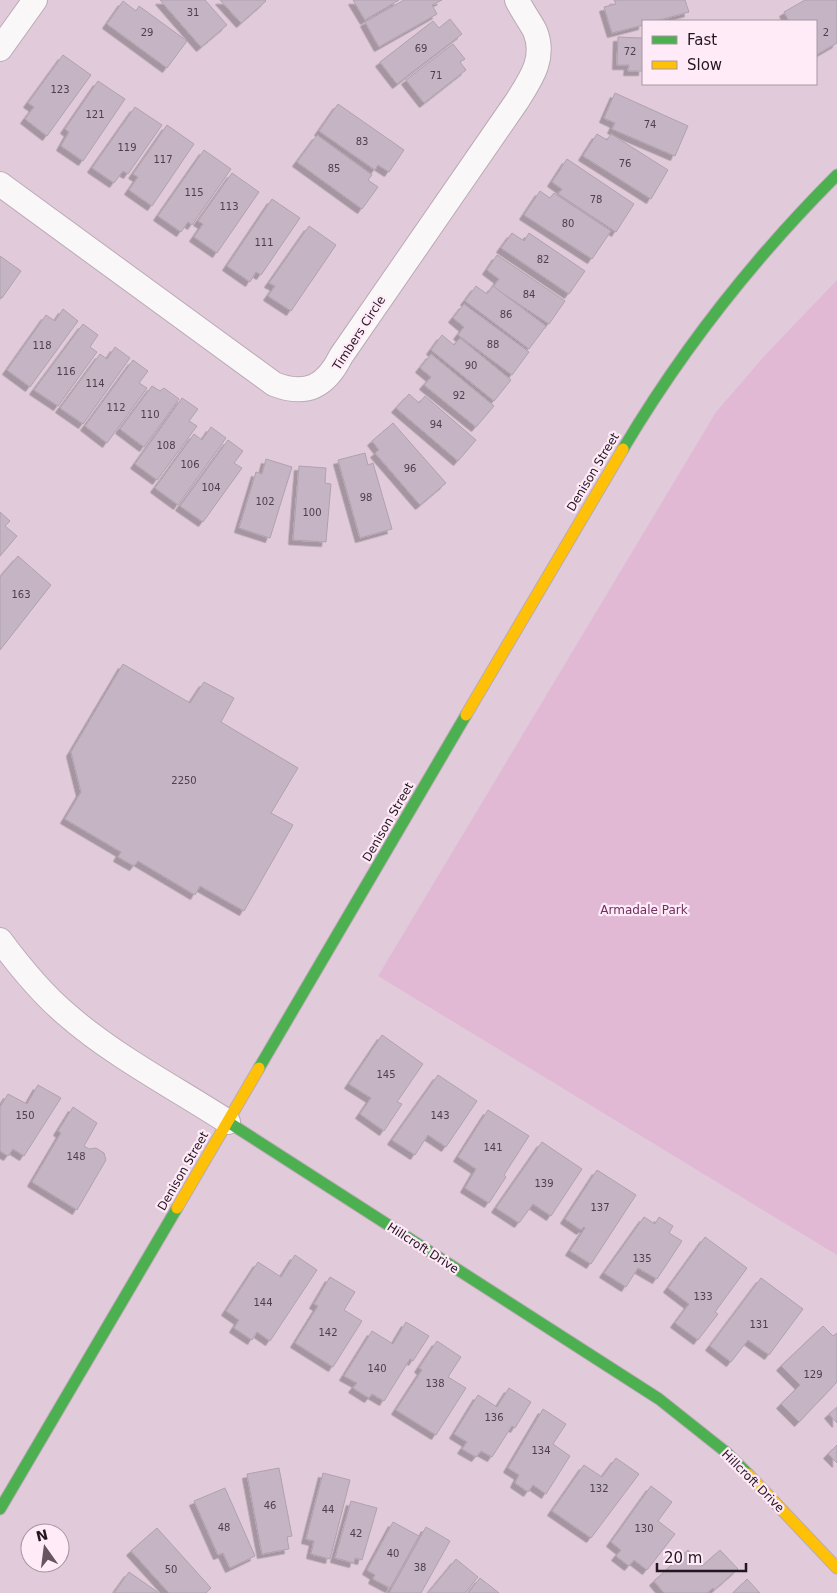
<svg xmlns="http://www.w3.org/2000/svg" width="837" height="1593" viewBox="0 0 837 1593" font-family="'DejaVu Sans',sans-serif">
<style>
.green{fill:#e1b9d5}
.building{fill:#c5b4c4;stroke:#b0a1af;filter:url(#shadow)}
.lines{fill:none;stroke-linecap:round;stroke-linejoin:round}
.street-casing{stroke:#bbaab6;stroke-width:26}
.fast-casing{stroke:#bbaab6;stroke-width:13}
.slow-casing{stroke:#bbaab6;stroke-width:13}
.street{stroke:#faf7f9;stroke-width:24}
.fast{stroke:#4caf50;stroke-width:11}
.slow{stroke:#ffc107;stroke-width:11}
.labels{text-anchor:middle;dominant-baseline:central;stroke-width:4.5;stroke-linejoin:round;paint-order:stroke}
.number-label{font-size:10px;fill:#4d3f4b}
.street-label{font-size:12px;fill:#231620;stroke:#ffebf8}
.park-label{font-size:12px;fill:#6f2f60;stroke:#ffebf8}
</style>
<defs>
<filter id="shadow"><feDropShadow dx="-4.5" dy="4.5" stdDeviation="0" flood-color="#0004"/></filter>
</defs>
<rect width="100%" height="100%" fill="#e1cbda"/>
<path class="green" d="M837,280V1255L378,976L716,412L768,352Z"/>
<g class="building">
<path d="M160,0H205L227,25L201,47Z"/>
<path d="M220,0H265L266,1L241,23Z"/>
<path d="M353,0H399L365,20Z"/>
<path d="M404,0H442L432,5L437,14L379,47L365,22Z"/>
<path d="M614,0H685L689,12L656,21H643V25L612,33L604,7L616,4Z"/>
<path d="M805,0H837V43L816,55V21H789L784,12Z"/>
<path d="M123,1L136,11L139,6L187,41L167,68L107,24Z"/>
<path d="M450,19L462,34L397,84L380,62L433,21L439,28Z"/>
<path d="M618,37L643,38V71H628L629,65H617Z"/>
<path d="M453,44L465,59L460,62L466,70L424,103L406,80Z"/>
<path d="M63,55L91,75L47,136L25,119L34,107L28,103Z"/>
<path d="M98,81L125,99L83,161L61,146L69,132L65,129Z"/>
<path d="M615,93L688,126L675,156L612,129L615,123L604,118Z"/>
<path d="M338,104L404,150L389,172L378,165L375,170L319,131Z"/>
<path d="M135,107L162,125L128,174L123,171L114,183L92,168Z"/>
<path d="M167,125L194,144L152,206L129,190L138,177L133,174Z"/>
<path d="M597,134L607,140L611,134L668,170L651,199L583,156Z"/>
<path d="M317,135L372,175L368,180L378,187L362,209L297,162Z"/>
<path d="M204,150L231,169L192,225L188,222L181,232L158,216Z"/>
<path d="M567,159L634,204L616,232L558,194L562,189L552,182Z"/>
<path d="M232,173L259,192L217,253L194,237L203,224L198,221Z"/>
<path d="M540,191L550,198L554,193L611,231L592,259L524,215Z"/>
<path d="M272,199L300,218L261,275L256,272L250,282L227,266Z"/>
<path d="M309,226L336,245L291,311L268,296L275,286L269,283Z"/>
<path d="M512,233L524,241L529,233L585,271L569,294L501,248Z"/>
<path d="M497,255L565,301L549,324L493,287L499,279L487,270Z"/>
<path d="M0,256L21,271L2,298L0,297Z"/>
<path d="M476,286L487,294L493,286L546,326L529,349L465,301Z"/>
<path d="M464,304L529,352L512,375L458,335L464,327L453,318Z"/>
<path d="M63,309L78,321L30,387L7,370L46,315L55,321Z"/>
<path d="M83,324L98,335L90,347L97,352L58,406L34,390Z"/>
<path d="M442,335L454,345L460,338L511,380L494,401L431,350Z"/>
<path d="M115,347L130,358L83,424L60,408L100,354L107,359Z"/>
<path d="M431,354L494,406L476,427L424,385L431,377L420,368Z"/>
<path d="M133,360L148,371L139,383L147,388L107,443L85,426Z"/>
<path d="M152,386L160,391L164,388L179,399L144,447L120,429Z"/>
<path d="M409,394L419,403L425,396L476,440L458,461L396,408Z"/>
<path d="M182,398L198,409L189,421L197,426L157,480L135,464Z"/>
<path d="M393,423L446,483L420,505L375,453L379,450L372,441Z"/>
<path d="M211,427L226,438L178,505L155,488L194,434L202,440Z"/>
<path d="M228,440L243,451L234,463L242,468L203,522L180,506Z"/>
<path d="M365,453L368,465L373,463L392,529L360,538L338,460Z"/>
<path d="M266,459L292,467L270,538L239,528L256,472L262,474Z"/>
<path d="M299,466L326,468L325,483L331,484L326,542L293,540Z"/>
<path d="M0,512L10,521L5,526L17,536L0,556Z"/>
<path d="M18,556L51,585L0,650V577Z"/>
<path d="M123,664L190,703L204,682L234,698L221,722L298,768L271,813L293,825L244,911L200,886L195,895L138,861L134,866L118,857L121,852L65,819L81,792L71,752Z"/>
<path d="M382,1035L423,1064L397,1102L402,1104L384,1131L360,1114L371,1098L349,1084Z"/>
<path d="M438,1075L477,1101L446,1147L428,1135L415,1155L392,1140Z"/>
<path d="M38,1085L61,1098L24,1156L13,1149L8,1156L0,1151V1107L8,1094L27,1104Z"/>
<path d="M73,1107L97,1123L84,1146L89,1149L96,1148L104,1153L106,1160L77,1210L32,1182L61,1133L58,1131Z"/>
<path d="M488,1110L529,1136L504,1175L506,1177L489,1203L465,1188L476,1169L458,1157Z"/>
<path d="M542,1142L582,1169L551,1216L533,1204L519,1223L496,1208Z"/>
<path d="M597,1170L636,1195L591,1264L570,1251L585,1228L584,1227L581,1230L565,1219Z"/>
<path d="M644,1217L655,1224L659,1217L673,1226L669,1233L682,1241L657,1279L638,1268L626,1287L604,1273Z"/>
<path d="M705,1237L747,1268L715,1312L718,1314L698,1340L675,1323L689,1304L668,1288Z"/>
<path d="M295,1255L317,1270L270,1341L257,1332L252,1340L234,1328L239,1320L226,1311L258,1262L281,1277Z"/>
<path d="M330,1277L355,1292L344,1310L362,1321L333,1367L295,1343L318,1306L314,1304Z"/>
<path d="M761,1278L803,1309L769,1355L748,1340L731,1362L710,1346Z"/>
<path d="M406,1322L429,1336L413,1361L410,1359L384,1401L372,1394L369,1398L353,1388L357,1383L344,1376L372,1331L393,1344Z"/>
<path d="M823,1326L833,1336L837,1333V1382L799,1422L781,1404L800,1385L781,1366Z"/>
<path d="M437,1341L461,1357L448,1377L466,1388L436,1435L396,1410L422,1370L419,1368Z"/>
<path d="M509,1388L531,1402L515,1428L512,1426L492,1457L481,1451L476,1457L462,1449L467,1442L454,1434L478,1395L497,1407Z"/>
<path d="M837,1407V1423L829,1414Z"/>
<path d="M543,1409L566,1424L553,1444L570,1456L546,1494L533,1485L528,1492L515,1483L519,1475L508,1468Z"/>
<path d="M837,1445V1463L828,1454Z"/>
<path d="M616,1458L639,1474L591,1538L552,1511L584,1465L602,1477Z"/>
<path d="M279,1468L292,1536L287,1537L289,1549L262,1554L247,1474Z"/>
<path d="M323,1473L350,1480L330,1559L311,1554L314,1541L306,1539Z"/>
<path d="M651,1486L672,1502L658,1521L675,1534L647,1570L634,1560L629,1566L616,1556L621,1550L611,1542Z"/>
<path d="M225,1488L255,1556L230,1568L223,1553L218,1555L194,1501Z"/>
<path d="M351,1501L377,1508L362,1560L355,1558L354,1563L335,1558Z"/>
<path d="M393,1522L419,1536L390,1588L373,1579L375,1575L367,1570Z"/>
<path d="M426,1527L450,1541L421,1593H389Z"/>
<path d="M157,1528L211,1588L206,1593H169L131,1551Z"/>
<path d="M688,1550L702,1566L720,1550L738,1569L714,1590L713,1588L707,1593H664L654,1581Z"/>
<path d="M456,1559L478,1577L465,1593H428Z"/>
<path d="M129,1572L159,1593H114Z"/>
<path d="M480,1578L499,1593H468Z"/>
<path d="M747,1579L760,1593H733Z"/>
</g>
<g class="lines">
<g class="street-casing">
<g id="street">
<path d="M0,49L35,0"/>
<path d="M0,184L274,384C307,397 326,386 341,356L517,101C531,79 546,58 535,31C530,21 522,11 517,0"/>
<path d="M0,940C20,967 40,992 66,1014C114,1056 174,1087 228,1122"/>
</g>
</g>
<g class="fast-casing">
<g id="fast">
<path d="M623,449C683,348 754,258 837,175"/>
<path d="M259,1068L466,715"/>
<path d="M228,1122L659,1399L727,1453L748,1474"/>
<path d="M0,1509L177,1208"/>
</g>
</g>
<g class="slow-casing">
<g id="slow">
<path d="M466,715L623,449"/>
<path d="M177,1208L259,1068"/>
<path d="M748,1474L837,1568"/>
</g>
</g>
<use href="#street" class="street"/>
<use href="#fast" class="fast"/>
<use href="#slow" class="slow"/>
</g>
<g class="labels">
<g class="number-label">
<text x="193" y="12">31</text>
<text x="147" y="32">29</text>
<text x="826" y="32">2</text>
<text x="421" y="48">69</text>
<text x="630" y="51">72</text>
<text x="436" y="75">71</text>
<text x="60" y="89">123</text>
<text x="95" y="114">121</text>
<text x="650" y="124">74</text>
<text x="362" y="141">83</text>
<text x="127" y="147">119</text>
<text x="163" y="159">117</text>
<text x="625" y="163">76</text>
<text x="334" y="168">85</text>
<text x="194" y="192">115</text>
<text x="596" y="199">78</text>
<text x="229" y="206">113</text>
<text x="568" y="223">80</text>
<text x="264" y="242">111</text>
<text x="543" y="259">82</text>
<text x="529" y="294">84</text>
<text x="506" y="314">86</text>
<text x="493" y="344">88</text>
<text x="42" y="345">118</text>
<text x="471" y="365">90</text>
<text x="66" y="371">116</text>
<text x="95" y="383">114</text>
<text x="459" y="395">92</text>
<text x="116" y="407">112</text>
<text x="150" y="414">110</text>
<text x="436" y="424">94</text>
<text x="166" y="445">108</text>
<text x="190" y="464">106</text>
<text x="410" y="468">96</text>
<text x="211" y="487">104</text>
<text x="366" y="497">98</text>
<text x="265" y="501">102</text>
<text x="312" y="512">100</text>
<text x="21" y="594">163</text>
<text x="184" y="780">2250</text>
<text x="386" y="1074">145</text>
<text x="25" y="1115">150</text>
<text x="440" y="1115">143</text>
<text x="493" y="1147">141</text>
<text x="76" y="1156">148</text>
<text x="544" y="1183">139</text>
<text x="600" y="1207">137</text>
<text x="642" y="1258">135</text>
<text x="703" y="1296">133</text>
<text x="263" y="1302">144</text>
<text x="759" y="1324">131</text>
<text x="328" y="1332">142</text>
<text x="377" y="1368">140</text>
<text x="813" y="1374">129</text>
<text x="435" y="1383">138</text>
<text x="494" y="1417">136</text>
<text x="541" y="1450">134</text>
<text x="599" y="1488">132</text>
<text x="270" y="1505">46</text>
<text x="328" y="1509">44</text>
<text x="224" y="1527">48</text>
<text x="644" y="1528">130</text>
<text x="356" y="1533">42</text>
<text x="393" y="1553">40</text>
<text x="420" y="1567">38</text>
<text x="171" y="1569">50</text>
</g>
<g class="street-label">
<text transform="translate(359 333) rotate(-57)">Timbers Circle</text>
<text transform="translate(593 472) rotate(-59)">Denison Street</text>
<text transform="translate(388 822) rotate(-60)">Denison Street</text>
<text transform="translate(183 1171) rotate(-60)">Denison Street</text>
<text transform="translate(423 1248) rotate(33)">Hillcroft Drive</text>
<text transform="translate(753 1481) rotate(45)">Hillcroft Drive</text>
</g>
<g class="park-label">
<text x="644" y="910">Armadale Park</text>
</g>
</g>
<rect x="642" y="20" width="175" height="65" fill="#ffebf8" stroke="#a796a2"/>
<rect x="652" y="36" width="25" height="8" fill="#4caf50" stroke="#a796a2"/>
<text x="687" y="45" font-size="15" fill="#231620">Fast</text>
<rect x="652" y="61" width="25" height="8" fill="#ffc107" stroke="#a796a2"/>
<text x="687" y="70" font-size="15" fill="#231620">Slow</text>
<g transform="translate(45 1548) rotate(346)"><circle r="24" fill="#ffebf8" stroke="#a796a2"/>
<path d="M0-4L9 19L0 12L-9 19Z" fill="#665561"/>
<text y="-8" font-size="14" font-weight="bold" text-anchor="middle" fill="#231620">N</text>
</g>
<path d="M657 1563v8h89v-8" fill="none" stroke="#231620" stroke-width="2.5"/>
<text x="664" y="1563" font-size="15" fill="#231620" stroke="#ffebf8" stroke-width="4" paint-order="stroke">20 m</text>
</svg>
